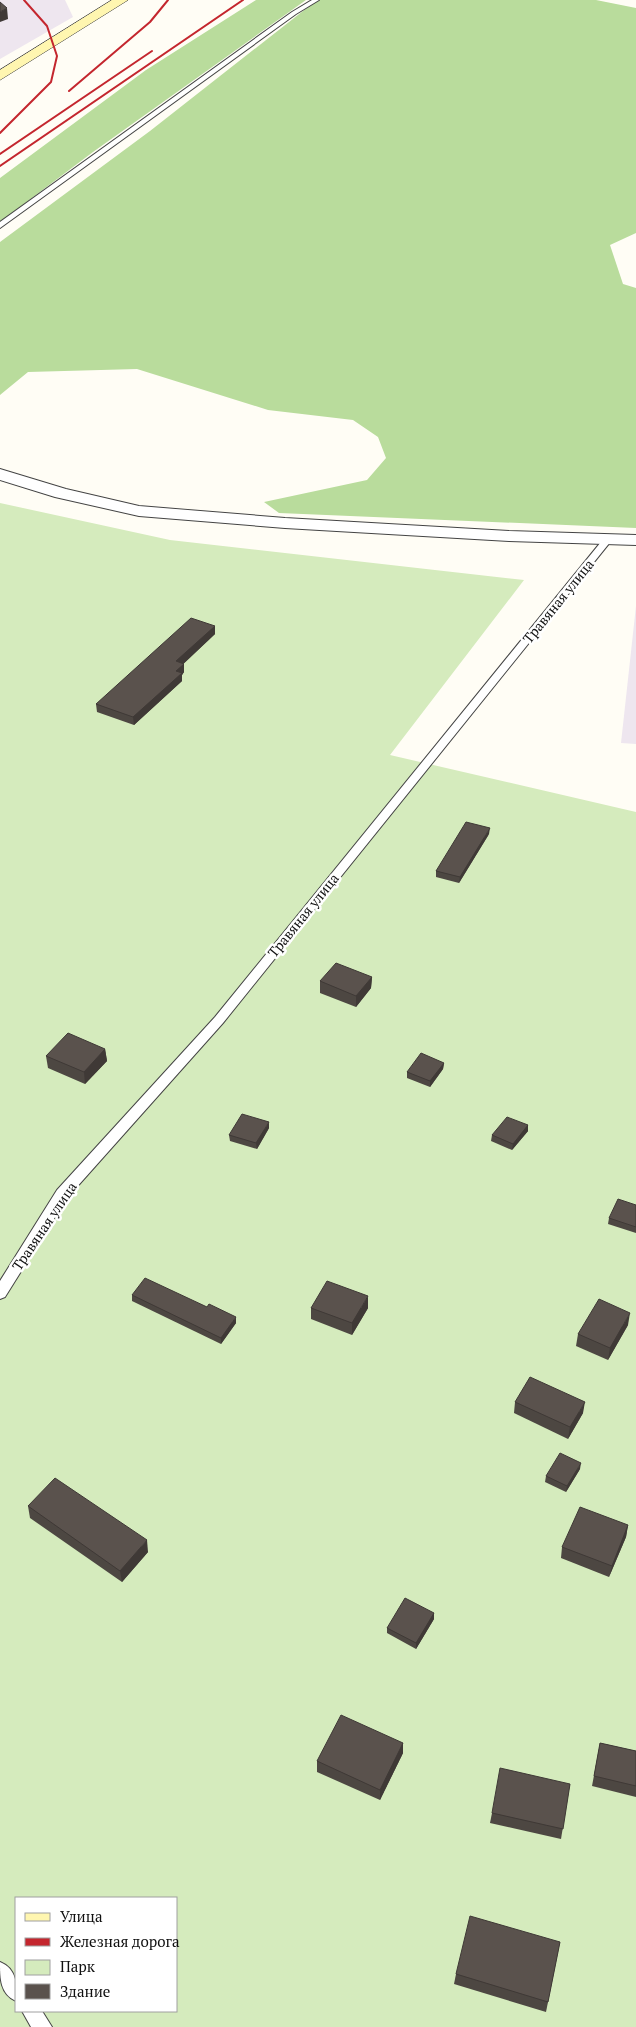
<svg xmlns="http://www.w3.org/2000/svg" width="636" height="2027" viewBox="0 0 636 2027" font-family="'PT Serif',serif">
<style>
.industrial{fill:#eee6ef}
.green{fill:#d5ebbd;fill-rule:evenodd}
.forest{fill:#b9dc9c}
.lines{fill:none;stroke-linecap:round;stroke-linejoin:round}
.lane-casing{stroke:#444;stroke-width:2}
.street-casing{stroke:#444;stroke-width:2}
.secondary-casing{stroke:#333;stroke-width:1}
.lane{fill:#fff;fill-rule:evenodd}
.street{fill:#fff;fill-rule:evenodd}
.secondary{fill:#fff6b0;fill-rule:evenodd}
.rail{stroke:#c4262e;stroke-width:2}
.wall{fill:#4d4742}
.shaded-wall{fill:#3f3936}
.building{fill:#5a524d;stroke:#3f3936}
.labels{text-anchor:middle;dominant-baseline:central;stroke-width:5;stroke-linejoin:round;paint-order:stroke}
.street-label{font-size:14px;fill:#111;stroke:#fff}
</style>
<rect width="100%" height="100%" fill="#fffdf5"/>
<g class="industrial">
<path d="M0,0H65L73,17L0,59Z"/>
<path d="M636,606V744L621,743Z"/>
</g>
<path class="green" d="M0,503L170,540L524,580L390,755L636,812V2027H0ZM16,1898H176V2011H16Z"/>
<g class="forest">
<path d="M256,0H306L93,152L0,222V178L146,70Z"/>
<path d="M317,0H596L636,8V233L610,245L623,284L636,288V528L279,513L264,502L367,480L386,458L378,437L353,420L268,410L137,369L28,372L0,395V242L150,131Z"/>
</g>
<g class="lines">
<g class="lane-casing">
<g id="lane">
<path d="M312,0H319L296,14L0,228V222L292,12Z"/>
<path d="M608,536L611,537V541L223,1023L67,1198L5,1297L0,1299V1281L57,1190L215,1017L605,537Z"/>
<path d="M0,1962C17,1969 17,1985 16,2001C0,1994 0,1978 0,1962Z"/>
<path d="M22,2011H42L52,2027H31Z"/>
</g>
</g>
<g class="street-casing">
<path id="street" d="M0,469L66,489L139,506L285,518L509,531L636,535V545L509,541L285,528L139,516L55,497L0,480Z"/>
</g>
<g class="secondary-casing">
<path id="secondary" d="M112,0H128L0,80V70Z"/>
</g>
<use href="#lane" class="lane"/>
<use href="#street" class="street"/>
<use href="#secondary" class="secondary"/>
<g class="rail">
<path d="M69,91L150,22L168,0"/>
<path d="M0,133L51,82L57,56L47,26L24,0"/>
<path d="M0,154L152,51"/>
<path d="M0,166L243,0"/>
</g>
</g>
<g class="wall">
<path d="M215,626V634L183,664H184V672L182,675V681L134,725L97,712L96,704Z"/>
<path d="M489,834L459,883L436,877V871Z"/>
<path d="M372,977L371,988L356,1007L320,993V981Z"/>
<path d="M105,1049L107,1061L85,1084L48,1068L46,1056Z"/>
<path d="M444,1063L443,1069L430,1087L407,1078V1072Z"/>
<path d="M528,1125V1131L512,1150L491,1141L492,1135Z"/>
<path d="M269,1128L257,1149L230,1141L229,1135Z"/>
<path d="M636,1205V1233L608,1224L609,1218Z"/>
<path d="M132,1295L236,1323L221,1344L132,1301Z"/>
<path d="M311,1308H368L352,1335L311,1319Z"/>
<path d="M628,1325L608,1360L576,1346L578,1334Z"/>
<path d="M515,1402L583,1413L568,1439L514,1413Z"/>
<path d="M580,1469L566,1492L545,1482L546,1476Z"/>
<path d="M28,1506L148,1552L122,1582L30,1518Z"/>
<path d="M628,1525L626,1537L609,1577L561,1558L562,1547Z"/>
<path d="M434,1613V1619L416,1649L387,1633V1628Z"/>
<path d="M403,1743V1753L380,1800L317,1772V1761Z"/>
<path d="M600,1743L636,1751V1797L592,1786Z"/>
<path d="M570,1784L561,1839L490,1823L492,1813Z"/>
<path d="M560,1942L546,2012L454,1984L456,1974Z"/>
</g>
<g class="shaded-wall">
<path d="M7,8L8,19L0,22V12Z"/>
<path d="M215,626V634L177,670L176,661Z"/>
<path d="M184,664V672L182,675V681L134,725L133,717L176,671Z"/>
<path d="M490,828L489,834L459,883L460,877Z"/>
<path d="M372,977L371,988L356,1007V996Z"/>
<path d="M105,1049L107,1061L85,1084L84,1072Z"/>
<path d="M444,1063L443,1069L430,1087V1081Z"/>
<path d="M269,1122V1128L257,1149L256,1143Z"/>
<path d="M528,1125V1131L512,1150L513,1144Z"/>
<path d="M368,1296V1308L352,1335V1323Z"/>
<path d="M630,1313L628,1325L608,1360L610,1348Z"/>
<path d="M236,1317V1323L221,1344V1338Z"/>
<path d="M585,1402L583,1413L568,1439L570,1427Z"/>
<path d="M581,1463L580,1469L566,1492L567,1486Z"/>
<path d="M628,1525L626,1537L609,1577L612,1566Z"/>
<path d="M147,1540L148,1552L122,1582L120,1571Z"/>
<path d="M434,1613V1619L416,1649V1643Z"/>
<path d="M403,1743V1753L380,1800V1790Z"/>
</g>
<g class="building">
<path d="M0,2L7,8L0,12Z"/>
<path d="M191,618L215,626L176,661L184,664L176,671L182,673L133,717L96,704Z"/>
<path d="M466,822L490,828L460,877L436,871Z"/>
<path d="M336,963L372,977L356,996L320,981Z"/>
<path d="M68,1033L105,1049L84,1072L46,1056Z"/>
<path d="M421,1053L444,1063L430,1081L407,1072Z"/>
<path d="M242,1114L269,1122L256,1143L229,1135Z"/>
<path d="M507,1117L528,1125L513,1144L492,1135Z"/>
<path d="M618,1199L636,1205V1227L609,1218Z"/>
<path d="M145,1278L207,1307L209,1304L236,1317L221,1338L132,1295Z"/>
<path d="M327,1281L368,1296L352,1323L311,1308Z"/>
<path d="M599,1299L630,1313L610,1348L578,1334Z"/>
<path d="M530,1377L585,1402L570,1427L515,1402Z"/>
<path d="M560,1453L581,1463L567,1486L546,1476Z"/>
<path d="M55,1478L147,1540L120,1571L28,1506Z"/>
<path d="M580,1507L628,1525L612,1566L562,1547Z"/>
<path d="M405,1598L434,1613L416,1643L387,1628Z"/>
<path d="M341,1715L403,1743L380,1790L317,1761Z"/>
<path d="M600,1743L636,1751V1786L594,1776Z"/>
<path d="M500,1768L570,1784L563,1829L492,1813Z"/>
<path d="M470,1916L560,1942L548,2002L456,1974Z"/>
</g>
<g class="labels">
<g class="street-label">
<text transform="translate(558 601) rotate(-51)">Травяная улица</text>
<text transform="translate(303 915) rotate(-51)">Травяная улица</text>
<text transform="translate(44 1226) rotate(-56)">Травяная улица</text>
</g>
</g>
<rect x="15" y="1897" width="162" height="115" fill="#ffffff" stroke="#a0a0a0"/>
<rect x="25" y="1913" width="25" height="8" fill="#fff6b0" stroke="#a0a0a0"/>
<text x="60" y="1922" font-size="15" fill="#111111">Улица</text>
<rect x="25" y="1938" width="25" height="8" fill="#c4262e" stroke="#a0a0a0"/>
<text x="60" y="1947" font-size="15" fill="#111111">Железная дорога</text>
<rect x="25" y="1960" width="25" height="15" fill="#d5ebbd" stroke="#a0a0a0"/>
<text x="60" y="1972" font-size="15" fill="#111111">Парк</text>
<rect x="25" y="1984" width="25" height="15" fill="#5a524d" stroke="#a0a0a0"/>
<text x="60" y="1997" font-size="15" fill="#111111">Здание</text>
</svg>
